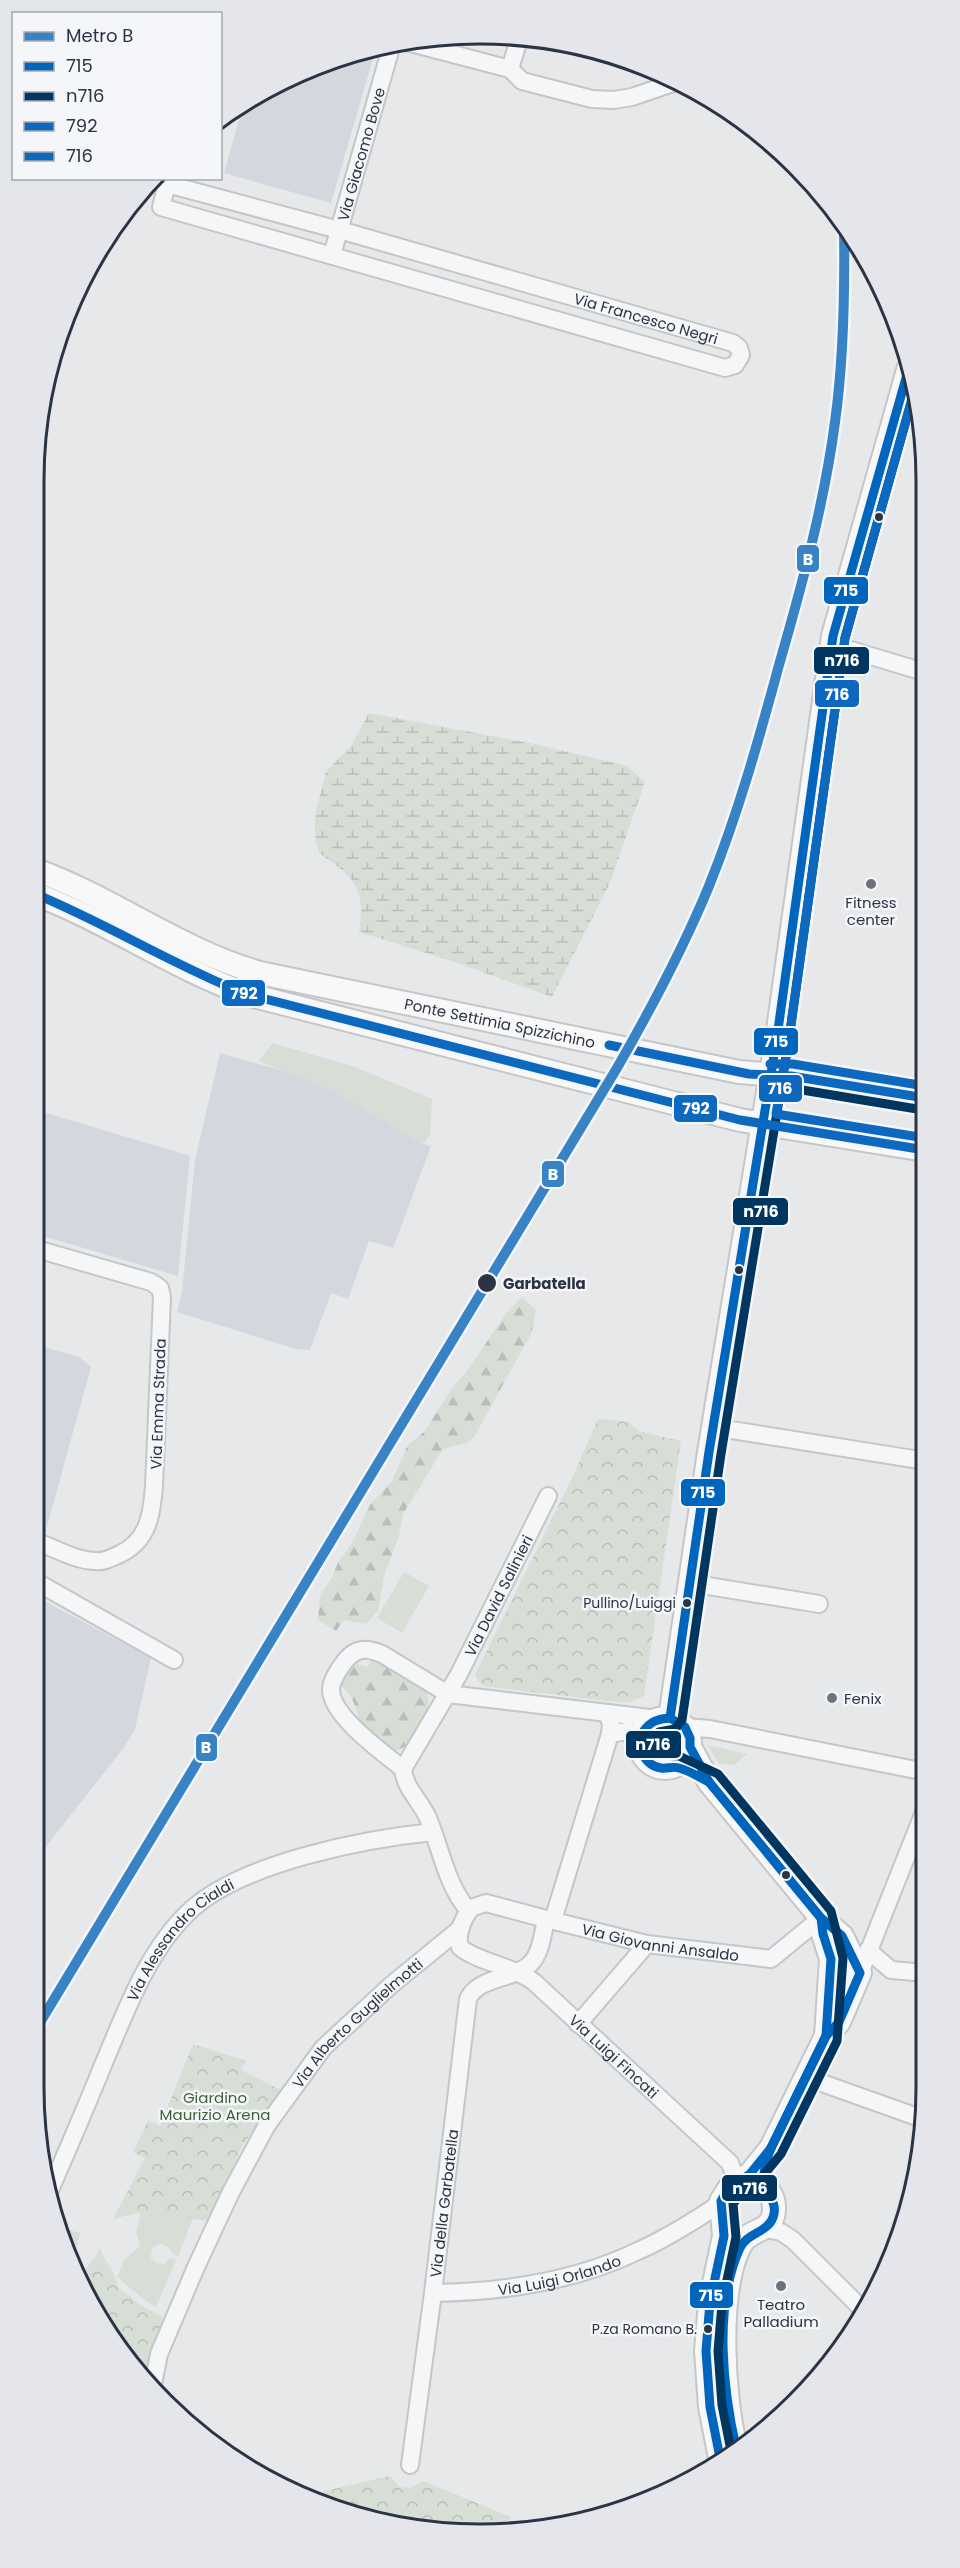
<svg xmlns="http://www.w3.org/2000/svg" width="960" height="2568" viewBox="0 0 960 2568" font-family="Poppins,sans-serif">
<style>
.built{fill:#d4d7dd}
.grass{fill:#d6ded6}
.forest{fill:url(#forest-firs)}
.wetland{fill:url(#wetland-marsh)}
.park{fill:url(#park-crowns)}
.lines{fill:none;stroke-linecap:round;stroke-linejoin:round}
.street-casing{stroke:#c4c6c8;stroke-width:20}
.secondary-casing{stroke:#c4c6c8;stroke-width:26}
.street{stroke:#f5f6f7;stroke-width:16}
.secondary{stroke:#f8f8f8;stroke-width:22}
.rail{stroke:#cecfd2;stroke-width:4.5;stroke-dasharray:3 6;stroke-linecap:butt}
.bus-1-casing{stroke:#f4f6f9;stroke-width:14}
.bus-2-casing{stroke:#f4f6f9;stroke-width:14}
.bus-3-casing{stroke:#f4f6f9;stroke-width:14}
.bus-4-casing{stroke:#f4f6f9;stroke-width:14}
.bus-1{stroke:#0065bd;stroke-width:9}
.bus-2{stroke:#00365f;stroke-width:9}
.bus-3{stroke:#0c69bf;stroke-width:9}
.bus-4{stroke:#0c69bf;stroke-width:9}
.metro-1-casing{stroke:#f4f6f9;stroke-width:15}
.metro-1{stroke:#3783c6;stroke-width:10}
.bus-dot{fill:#2b3445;stroke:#f4f6f9;stroke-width:2}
.poi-dot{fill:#6c737f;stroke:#f4f6f9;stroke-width:2}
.labels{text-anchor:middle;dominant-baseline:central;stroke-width:5;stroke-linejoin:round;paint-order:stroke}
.bus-label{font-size:14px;fill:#2b3445;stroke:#f4f6f9;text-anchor:end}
.street-label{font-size:15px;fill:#2b3445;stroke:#f4f6f9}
.poi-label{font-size:15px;fill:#2b3445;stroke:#f4f6f9}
.stop-label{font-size:15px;font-weight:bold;fill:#2b3445;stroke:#f4f6f9;text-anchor:start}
.park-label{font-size:15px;fill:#3f6138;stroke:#f4f6f9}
.rim{fill:none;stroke:#2b3445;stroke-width:3}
.line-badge{stroke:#f4f6f9;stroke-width:2}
.badge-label{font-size:16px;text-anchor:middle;font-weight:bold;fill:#fff}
</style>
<defs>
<pattern id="forest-firs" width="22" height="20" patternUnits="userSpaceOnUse" patternTransform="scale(1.5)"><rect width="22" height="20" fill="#d6ded6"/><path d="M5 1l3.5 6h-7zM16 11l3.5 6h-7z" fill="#b8bfb9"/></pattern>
<pattern id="wetland-marsh" width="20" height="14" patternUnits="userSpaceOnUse" patternTransform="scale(1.5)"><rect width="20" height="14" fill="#d6ded6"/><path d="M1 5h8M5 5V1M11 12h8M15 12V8" fill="none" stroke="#b8bfb9"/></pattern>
<pattern id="park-crowns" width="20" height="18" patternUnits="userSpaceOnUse" patternTransform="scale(1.5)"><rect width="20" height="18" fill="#d6ded6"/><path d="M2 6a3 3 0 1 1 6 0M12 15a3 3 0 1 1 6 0" fill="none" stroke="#b8bfb9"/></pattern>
</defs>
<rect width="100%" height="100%" fill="#e6e8ea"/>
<g class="built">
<path d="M376,48L331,203L224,173L244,102L257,93L337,57Z"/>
<path d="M220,1053L291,1073L337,1093L423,1144L431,1146L393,1248L369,1241L348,1299L331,1293L310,1350L296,1349L177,1312L182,1291L195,1160Z"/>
<path d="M33,1109L190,1156L178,1276L33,1233Z"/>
<path d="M33,1344L79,1357L91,1367L44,1537L33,1534Z"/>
<path d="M33,1595L151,1658L135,1729L125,1746L33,1863Z"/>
</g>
<g class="grass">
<path d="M273,1043L355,1067L432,1099L430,1135L423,1144L337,1093L259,1061Z"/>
<path d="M404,1572L429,1586L402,1633L377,1618Z"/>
<path d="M707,1745L747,1754L734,1765L720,1764Z"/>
<path d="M141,2212L193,2218L178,2256L172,2253C166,2239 150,2242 151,2258L156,2263L164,2264L171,2258L176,2260L156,2307L141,2297L117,2277L125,2259L140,2246L136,2232Z"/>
</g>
<g class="forest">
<path d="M522,1297L536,1310L532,1332L474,1437L467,1443L443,1449L403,1514L399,1536L384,1576L378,1611L366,1624L344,1620L336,1631L318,1620L320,1595L332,1578L338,1562L351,1545L370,1505L392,1481L408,1445L424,1432L455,1384L465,1374L505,1315Z"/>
<path d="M371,1660L393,1666L401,1675L416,1683L428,1694L429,1713L408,1745L398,1750H389L382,1737C356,1727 362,1723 353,1701C351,1695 345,1690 341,1685L346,1672L357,1664L367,1667Z"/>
<path d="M64,2229L81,2233L71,2263L57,2232Z"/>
</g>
<path class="wetland" d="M369,713L535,744L627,766L645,782L610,883L552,997L452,961L359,932C366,887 355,878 319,853L315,836V815L326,771L351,746Z"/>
<g class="park">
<path d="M598,1419L629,1422L638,1431L681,1441L644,1696L630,1702L607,1701L482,1686L475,1675L574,1474Z"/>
<path d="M193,2044L246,2061L241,2070L281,2090L242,2146L209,2221L141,2212L113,2219L145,2158L133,2152L148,2121L160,2126Z"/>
<path d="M100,2248C105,2263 116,2272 118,2287L139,2304L164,2318L151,2352L143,2382L93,2311L79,2282C85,2266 93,2263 100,2248Z"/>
<path d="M390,2476L400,2487L410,2488L423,2481L511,2517L506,2528L421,2531L336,2511L303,2496Z"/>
</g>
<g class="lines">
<g class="street-casing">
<g id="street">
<path d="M403,41L510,69L522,81L592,99L614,100L632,97L673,83"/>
<path d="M510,69L520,36"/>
<path id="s1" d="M151,180L167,184L350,233L733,343L739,348L741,355L735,365L725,368L161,207L167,184"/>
<path id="s2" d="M332,255L392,44"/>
<path d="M896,410L922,417"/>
<path d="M831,644L924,672"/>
<path d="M33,1248L151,1282L160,1288L162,1297L154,1486C152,1515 148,1542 118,1555C111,1558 104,1562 96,1561C77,1561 56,1549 38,1542L33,1566"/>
<path d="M713,1427L926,1461"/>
<path d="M33,1580L174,1660"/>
<path d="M690,1583L819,1604"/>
<path d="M685,1727L710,1729L926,1772"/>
<path d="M610,1734L628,1731L640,1738"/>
<path d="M403,1769C384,1753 332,1717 331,1690C331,1680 339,1669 345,1661C356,1647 367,1648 382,1654L448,1694L658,1719"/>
<path id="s3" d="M403,1769L459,1674L548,1496"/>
<path d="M403,1769C405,1789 420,1800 428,1818C441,1848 446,1885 469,1911"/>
<path id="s4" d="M546,1919L647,1944L771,1959L821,1918"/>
<path d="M553,1920L610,1734L611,1724L607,1713"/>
<path d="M868,1950L891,1970L927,1973"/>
<path d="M860,1973L926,1807"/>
<path d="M578,2024L647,1944"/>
<path d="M805,2077L923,2119"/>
<path id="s5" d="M50,2190C68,2149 86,2107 103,2065C126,2011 148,1948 193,1908C246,1862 364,1839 433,1832"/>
<path d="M765,2229L781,2232L793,2240L865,2312"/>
<path id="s6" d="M433,2293C504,2292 575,2282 640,2250C665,2239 689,2224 712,2209L721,2201"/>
<path id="s7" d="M152,2389L159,2354L196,2267L231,2192L267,2125L323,2048L390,1986L461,1928"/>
<path id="s8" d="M410,2465L433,2293L468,1999C479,1976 514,1980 530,1964C541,1954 543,1932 546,1919L486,1903L471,1908C463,1919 456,1934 460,1947C475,1961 513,1966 534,1982L730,2163L737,2183"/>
</g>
</g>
<g class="secondary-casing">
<g id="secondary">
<path id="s9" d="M33,869C112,897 179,950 260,973L739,1072L791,1076L925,1098"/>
<path d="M33,893C107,921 171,967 246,994L740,1120L925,1150"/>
<circle cx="665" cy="1743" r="25"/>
<path d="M670,1718L709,1452L777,1037L833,636L908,370"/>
<path d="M690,1747L709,1782L821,1918L842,1936L860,1973L839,2022L826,2036L771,2148L750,2174L730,2187L721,2201L724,2236L710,2302L706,2351L710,2407L721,2463"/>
<path d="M821,1918L823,1934L831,1959L826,2036"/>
<path d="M737,2452C723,2401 716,2290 741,2244C750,2228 773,2233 774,2210C775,2190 759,2181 741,2181"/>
</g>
</g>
<use href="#street" class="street"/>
<use href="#secondary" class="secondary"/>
<path class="rail" d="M305,1572L349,1513"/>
<g class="bus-1-casing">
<g id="bus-1">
<path d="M670,1718L709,1452L777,1037L833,636L908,371"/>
<path d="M670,1718L685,1727L690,1738V1747L709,1782C699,1777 690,1771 679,1768C673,1766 667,1769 661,1768C645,1766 635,1746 643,1732C650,1721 658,1719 670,1718Z"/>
<path d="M709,1782L821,1918"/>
<path d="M709,1782L821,1918"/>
<path d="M821,1918L842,1936L860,1973L839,2022L826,2036"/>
<path d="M821,1918L823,1934L831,1959L826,2036"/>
<path d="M771,2148L826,2036"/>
<path d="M771,2148L826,2036"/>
<path d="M737,2452C723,2391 713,2307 740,2248C747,2232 770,2233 774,2214C776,2203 770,2198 766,2188C761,2176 766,2160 771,2148"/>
<path d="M721,2463L710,2407L706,2351L710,2302L724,2236L721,2201L730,2187L750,2174L771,2148"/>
</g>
</g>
<g class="bus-2-casing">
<g id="bus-2">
<path d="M770,1088H790L923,1110"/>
<path d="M732,2456L722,2405L718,2351L722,2304L736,2237L733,2204L739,2196L758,2182L781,2154L837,2041L843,1958L831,1911L718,1774L679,1756L660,1755L655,1750L653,1743L659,1732L675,1729L682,1720L721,1454L789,1039L845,638L914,392"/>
</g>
</g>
<g class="bus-3-casing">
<g id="bus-3">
<path d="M33,893C106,923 173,965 246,994L740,1120L925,1150"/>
<path d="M609,1045L749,1074L791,1076L925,1098"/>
</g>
</g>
<g class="bus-4-casing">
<g id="bus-4">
<path d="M914,392L845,638L789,1039L776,1114L925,1138"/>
<path d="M770,1064H793L925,1086"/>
</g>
</g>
<use href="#bus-1" class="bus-1"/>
<use href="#bus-2" class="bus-2"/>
<use href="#bus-3" class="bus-3"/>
<use href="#bus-4" class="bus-4"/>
<g class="metro-1-casing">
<path id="metro-1" d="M33,2034L617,1068C651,1009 683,949 709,886C738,814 759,739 779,665C802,585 824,505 835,422C844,357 845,292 844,227"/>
</g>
<use href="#metro-1" class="metro-1"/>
</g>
<g class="bus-dot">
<circle cx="879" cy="517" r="5"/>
<circle cx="739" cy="1270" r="5"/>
<circle cx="487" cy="1283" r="10"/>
<circle cx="687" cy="1603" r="5"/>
<circle cx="786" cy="1875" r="5"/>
<circle cx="708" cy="2329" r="5"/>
</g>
<g class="poi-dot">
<circle cx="871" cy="884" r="6"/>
<circle cx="832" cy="1698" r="6"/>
<circle cx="781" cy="2286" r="6"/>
</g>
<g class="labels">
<g class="bus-label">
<text x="676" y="1603">Pullino/Luiggi</text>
<text x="697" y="2329">P.za Romano B.</text>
</g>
<g class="street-label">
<text stroke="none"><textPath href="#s2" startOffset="105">Via Giacomo Bove</textPath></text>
<text stroke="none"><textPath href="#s1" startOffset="514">Via Francesco Negri</textPath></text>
<text stroke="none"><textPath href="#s9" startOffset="495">Ponte Settimia Spizzichino</textPath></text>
<text transform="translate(158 1404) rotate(-88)">Via Emma Strada</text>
<text stroke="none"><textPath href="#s3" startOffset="198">Via David Salinieri</textPath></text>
<text stroke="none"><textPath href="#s4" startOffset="117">Via Giovanni Ansaldo</textPath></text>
<text stroke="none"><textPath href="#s5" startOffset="286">Via Alessandro Cialdi</textPath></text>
<text stroke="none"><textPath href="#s7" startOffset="426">Via Alberto Guglielmotti</textPath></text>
<text stroke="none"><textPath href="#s8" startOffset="902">Via Luigi Fincati</textPath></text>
<text stroke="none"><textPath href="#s8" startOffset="264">Via della Garbatella</textPath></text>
<text stroke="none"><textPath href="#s6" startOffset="128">Via Luigi Orlando</textPath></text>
</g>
<g class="poi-label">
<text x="871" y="902">Fitness<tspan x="871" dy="17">center</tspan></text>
<text x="844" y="1698" text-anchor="start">Fenix</text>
<text x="781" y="2304">Teatro<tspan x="781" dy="17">Palladium</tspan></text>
</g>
<g class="stop-label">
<text x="503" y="1283">Garbatella</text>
</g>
<g class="park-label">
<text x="215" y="2097">Giardino<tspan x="215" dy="17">Maurizio Arena</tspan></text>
</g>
</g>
<path d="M0 0H960V2568H0ZM480 44H480A436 436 0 0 1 916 480V2088A436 436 0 0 1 480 2524H480A436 436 0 0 1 44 2088V480A436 436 0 0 1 480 44Z" fill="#e4e6eb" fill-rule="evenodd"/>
<path class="rim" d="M480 44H480A436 436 0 0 1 916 480V2088A436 436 0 0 1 480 2524H480A436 436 0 0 1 44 2088V480A436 436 0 0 1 480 44Z"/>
<g class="line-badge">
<rect x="796" y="544" width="24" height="29" rx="6" fill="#3783c6"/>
<rect x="823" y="576" width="46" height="29" rx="6" fill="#0065bd"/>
<rect x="813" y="646" width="57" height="29" rx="6" fill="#00365f"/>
<rect x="814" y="679" width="46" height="29" rx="6" fill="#0c69bf"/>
<rect x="221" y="979" width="45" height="28" rx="6" fill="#0c69bf"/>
<rect x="753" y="1027" width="46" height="29" rx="6" fill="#0065bd"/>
<rect x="758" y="1074" width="45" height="29" rx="6" fill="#0c69bf"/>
<rect x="673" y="1094" width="45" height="29" rx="6" fill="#0c69bf"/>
<rect x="541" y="1160" width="24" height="28" rx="6" fill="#3783c6"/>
<rect x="732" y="1197" width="57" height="29" rx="6" fill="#00365f"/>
<rect x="680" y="1478" width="46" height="29" rx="6" fill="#0065bd"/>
<rect x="625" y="1730" width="57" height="29" rx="6" fill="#00365f"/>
<rect x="195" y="1733" width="23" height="29" rx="6" fill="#3783c6"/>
<rect x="721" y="2174" width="57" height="28" rx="6" fill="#00365f"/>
<rect x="689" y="2281" width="45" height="28" rx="6" fill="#0065bd"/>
</g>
<g class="badge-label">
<text x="808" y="565">B</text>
<text x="846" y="596">715</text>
<text x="842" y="666">n716</text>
<text x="837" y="700">716</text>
<text x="244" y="999">792</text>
<text x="776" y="1047">715</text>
<text x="780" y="1094">716</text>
<text x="696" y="1114">792</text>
<text x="553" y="1180">B</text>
<text x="761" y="1217">n716</text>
<text x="703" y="1498">715</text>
<text x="653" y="1750">n716</text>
<text x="206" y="1753">B</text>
<text x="750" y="2194">n716</text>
<text x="711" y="2301">715</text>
</g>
<rect x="12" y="12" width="210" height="168" fill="#f4f6f9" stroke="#a4a8b1" stroke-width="1.5"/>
<rect x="24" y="32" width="30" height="9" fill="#3783c6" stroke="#a4a8b1" stroke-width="1.5"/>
<text x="66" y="42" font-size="18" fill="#2b3445">Metro B</text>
<rect x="24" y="62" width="30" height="9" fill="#0065bd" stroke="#a4a8b1" stroke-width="1.5"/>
<text x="66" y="72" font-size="18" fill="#2b3445">715</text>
<rect x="24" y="92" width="30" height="9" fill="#00365f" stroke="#a4a8b1" stroke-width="1.5"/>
<text x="66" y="102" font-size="18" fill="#2b3445">n716</text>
<rect x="24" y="122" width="30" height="9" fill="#0c69bf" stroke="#a4a8b1" stroke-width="1.5"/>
<text x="66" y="132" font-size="18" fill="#2b3445">792</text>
<rect x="24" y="152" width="30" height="9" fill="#0c69bf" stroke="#a4a8b1" stroke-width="1.5"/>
<text x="66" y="162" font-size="18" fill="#2b3445">716</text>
</svg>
